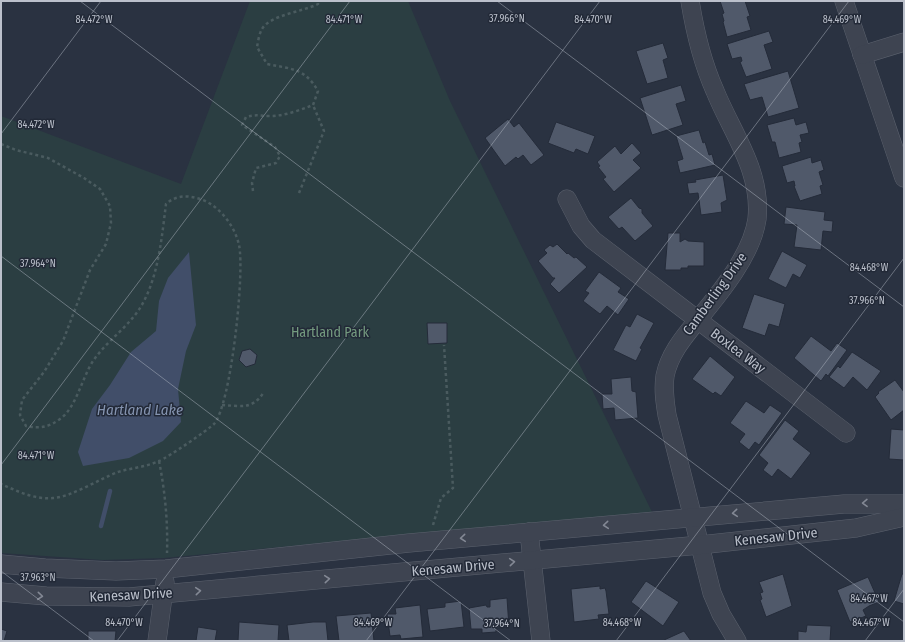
<svg xmlns="http://www.w3.org/2000/svg" width="905" height="642" viewBox="0 0 905 642" font-family="'Fira Sans Condensed',sans-serif">
<style>
.green{fill:#2b3e42}
.water{fill:#414e69}
.lines{fill:none;stroke-linecap:round;stroke-linejoin:round}
.stream{stroke:#414e69;stroke-width:4.5}
.building{fill:#50596a;stroke:#242b39}
.minor-casing{stroke:#5c626e;stroke-width:19}
.path{stroke:#4a5b5f;stroke-width:2.5;stroke-dasharray:3 3;stroke-linecap:butt}
.minor{stroke:#3e4451;stroke-width:18}
.oneway{stroke:#838894}
.ticks{fill:none;stroke:#bbc0cb;stroke-width:1;stroke-opacity:0.45}
.labels{text-anchor:middle;dominant-baseline:central;stroke-width:3;stroke-linejoin:round;paint-order:stroke}
.street-label{font-size:14px;fill:#bbc0cb;stroke:#222937}
.park-label{font-size:14px;fill:#749a7f;stroke:#222937}
.water-label{font-size:15px;font-style:italic;fill:#8594b0;stroke:#222937}
.ticks-label{font-size:10px;text-anchor:middle;fill:#bbc0cb;stroke:#222937;stroke-width:3;stroke-linejoin:round;paint-order:stroke}
</style>
<rect width="100%" height="100%" fill="#2a3241"/>
<path class="green" d="M250,1H408L450,101L652,512L164,558L103,560L1,553V116L181,184Z"/>
<path class="water" d="M189,252L196,325L186,351L178,389L181,422L163,441L129,458L83,466L78,452L92,409L110,385L131,352L156,331L159,301L168,278Z"/>
<g class="lines">
<path class="stream" d="M101,526L110,491"/>
</g>
<g class="building">
<path d="M720,1H745L750,16L747,17L751,30L727,37L723,22L724,21L722,14L724,13Z"/>
<path d="M769,31L773,42L764,45L772,69L746,77L740,62L742,61L741,57L732,59L727,44Z"/>
<path d="M663,43L668,58L663,60L668,78L647,84L636,51Z"/>
<path d="M788,71L799,108L768,117L762,97L750,100L744,84Z"/>
<path d="M681,85L686,101L676,104L683,125L652,135L640,98Z"/>
<path d="M794,118L796,125L806,122L809,133L800,135L802,142L799,143L801,152L779,158L775,142H772L767,125Z"/>
<path d="M508,119L514,127L519,123L544,155L531,165L523,155L518,159L516,157L505,166L485,138Z"/>
<path d="M556,122L595,136L588,154L576,149L574,153L548,143Z"/>
<path d="M699,130L703,143L705,142L709,155L712,154L715,165L680,173L677,161L683,159L676,136Z"/>
<path d="M632,143L641,153L633,160L641,168L614,192L603,179L606,177L598,167L600,166L597,162L615,146L621,154Z"/>
<path d="M811,157L812,163L821,160L824,170L819,172L823,185L820,186L822,194L800,201L794,186H795L794,181L787,183L782,166Z"/>
<path d="M723,175L727,200L721,203L722,212L701,215L698,193L689,194L687,183L696,182L695,180Z"/>
<path d="M631,198L639,208L642,209V213L653,226L635,241L622,227L619,229L608,217Z"/>
<path d="M786,207L825,212L824,220L833,221L832,232L823,231L821,250L794,247L797,225L784,224Z"/>
<path d="M668,233H680V242L685,239L688,241L704,242V266H688V268H681V270H665Z"/>
<path d="M557,244L567,254L568,253L574,258L576,257L587,267L559,293L550,284L555,278H553L538,261L547,253L544,250L550,245L553,247Z"/>
<path d="M782,251L807,265L800,278L793,274L786,288L768,279Z"/>
<path d="M599,272L621,288L618,292L629,299L618,315L607,306L600,314L583,301L589,293L585,291Z"/>
<path d="M754,294L785,304L779,327L769,324L765,336L742,328Z"/>
<path d="M637,314L654,323L640,348L642,349L636,361L613,350L626,325L630,327Z"/>
<path d="M427,323H447V343L428,344Z"/>
<path d="M811,336L831,351L837,343L847,350L828,376L826,374L821,381L794,358Z"/>
<path d="M250,349L257,355L255,364L246,367L239,360L242,351Z"/>
<path d="M852,352L881,371L867,390L853,377L844,388L829,377L838,366L840,368Z"/>
<path d="M710,356L735,377L721,396L715,392L713,394L692,379Z"/>
<path d="M631,377L632,391L636,392L638,418L615,420L614,408L603,409L602,394H612L611,379Z"/>
<path d="M895,380L904,392V410L891,420L875,397L879,393L878,392Z"/>
<path d="M746,401L764,413L770,405L782,413L759,445L755,442L749,450L739,442L745,434L730,423Z"/>
<path d="M785,420L799,431L793,439L811,453L791,479L778,469L772,477L763,470L768,463L759,455Z"/>
<path d="M891,429L904,430V460L889,459Z"/>
<path d="M783,574L792,606L766,617L760,600L762,599L760,593L763,592L759,582Z"/>
<path d="M902,574H904V604L894,601Z"/>
<path d="M868,577L879,602L869,606L863,610L866,616L850,622L837,590Z"/>
<path d="M646,581L679,602L663,626L631,602Z"/>
<path d="M600,586V589L605,588L606,591L609,614L598,615L599,619L574,622L571,589Z"/>
<path d="M507,598L509,627L496,628V632L482,633V629H471L469,608L486,605L487,607H490V600Z"/>
<path d="M461,601L464,627L430,631L427,609L445,607V603Z"/>
<path d="M420,605L423,637L401,639L400,635L390,636L387,614H396L395,608Z"/>
<path d="M371,613L374,641H339L336,616Z"/>
<path d="M239,622L279,625L278,641H238Z"/>
<path d="M313,622H326L328,641H289L287,625Z"/>
<path d="M807,625L831,626L830,641H798V631L806,632Z"/>
<path d="M198,627L217,630L215,641H196Z"/>
<path d="M1,629L7,631L4,641H1Z"/>
<path d="M88,631H116L115,641H88Z"/>
<path d="M684,631L691,641H664V640Z"/>
</g>
<g class="lines">
<g class="minor-casing">
<g id="minor">
<path d="M690,1C695,32 702,62 715,91C732,133 762,171 757,219C752,255 719,294 696,322C683,338 669,355 665,376C663,390 665,402 667,415L712,593L721,614L737,641"/>
<path d="M844,1L904,178"/>
<path d="M862,55L904,42"/>
<path d="M567,199L581,226L593,240L846,433"/>
<path d="M529,532L541,641"/>
<path d="M1,564L45,568L116,571L166,569L409,543L844,504H904"/>
<path d="M1,592L46,596L129,597L700,545L856,528L904,517"/>
<path d="M157,641L165,582"/>
</g>
</g>
<g class="path">
<path d="M1,144L16,150L48,158L84,178L100,189L110,206L111,223L106,244L90,270L63,341L44,372L22,400L20,415L26,426C40,429 49,427 60,419C76,408 82,378 93,361C108,339 132,325 144,301C159,272 162,235 166,204C176,195 187,195 200,199C219,205 235,226 239,245C245,272 231,405 214,424C208,430 167,458 159,461C146,467 131,468 118,472C99,479 72,497 53,498C35,500 17,491 1,484"/>
<path d="M253,191L252,183L256,168L276,163L280,156L275,147L242,125L246,117C256,114 260,116 270,116C285,116 300,110 313,105L318,91C305,68 291,69 267,64L257,47C258,42 259,34 262,29C270,15 302,12 318,4V1"/>
<path d="M299,193L324,131L313,105"/>
<path d="M222,405C242,406 252,410 264,392"/>
<path d="M159,461C165,491 168,522 167,553"/>
<path d="M433,525L441,498L453,488L444,345"/>
</g>
<use href="#minor" class="minor"/>
</g>
<defs><path id="oneway-chevron" d="M-2-3.5L2.5 0L-2 3.5" fill="none" stroke-width="1.6" stroke-linecap="round" stroke-linejoin="round"/></defs>
<g class="oneway">
<use href="#oneway-chevron" transform="translate(865 503) rotate(179)"/>
<use href="#oneway-chevron" transform="translate(735 513) rotate(175)"/>
<use href="#oneway-chevron" transform="translate(606 525) rotate(175)"/>
<use href="#oneway-chevron" transform="translate(463 538) rotate(175)"/>
<use href="#oneway-chevron" transform="translate(512 562) rotate(-5)"/>
<use href="#oneway-chevron" transform="translate(327 579) rotate(-5)"/>
<use href="#oneway-chevron" transform="translate(198 591) rotate(-5)"/>
<use href="#oneway-chevron" transform="translate(40 596) rotate(5)"/>
</g>
<path class="ticks" d="M80,1L904,622M497,1L904,307M1,134L101,1M1,256L511,641M1,465L350,1M1,571L94,641M117,641L600,1M366,641L849,1M616,641L904,258M865,641L904,589"/>
<g class="labels">
<g class="street-label">
<text transform="translate(715 294) rotate(-54)">Camberling Drive</text>
<text transform="translate(738 351) rotate(37)">Boxlea Way</text>
<text transform="translate(776 537) rotate(-6)">Kenesaw Drive</text>
<text transform="translate(453 568) rotate(-5)">Kenesaw Drive</text>
<text transform="translate(131 595) rotate(-3)">Kenesaw Drive</text>
</g>
<g class="park-label">
<text x="330" y="332">Hartland Park</text>
</g>
<g class="water-label">
<text x="140" y="410">Hartland Lake</text>
</g>
</g>
<g class="ticks-label">
<text x="507" y="22">37.966°N</text>
<text x="94" y="23">84.472°W</text>
<text x="344" y="23">84.471°W</text>
<text x="593" y="23">84.470°W</text>
<text x="842" y="23">84.469°W</text>
<text x="36" y="128">84.472°W</text>
<text x="38" y="267">37.964°N</text>
<text x="869" y="271">84.468°W</text>
<text x="867" y="304">37.966°N</text>
<text x="36" y="459">84.471°W</text>
<text x="38" y="581">37.963°N</text>
<text x="869" y="602">84.467°W</text>
<text x="124" y="626">84.470°W</text>
<text x="373" y="626">84.469°W</text>
<text x="622" y="626">84.468°W</text>
<text x="871" y="626">84.467°W</text>
<text x="502" y="627">37.964°N</text>
</g>
<rect width="905" height="642" fill="none" stroke="#bbc0cb" stroke-width="4"/>
</svg>
